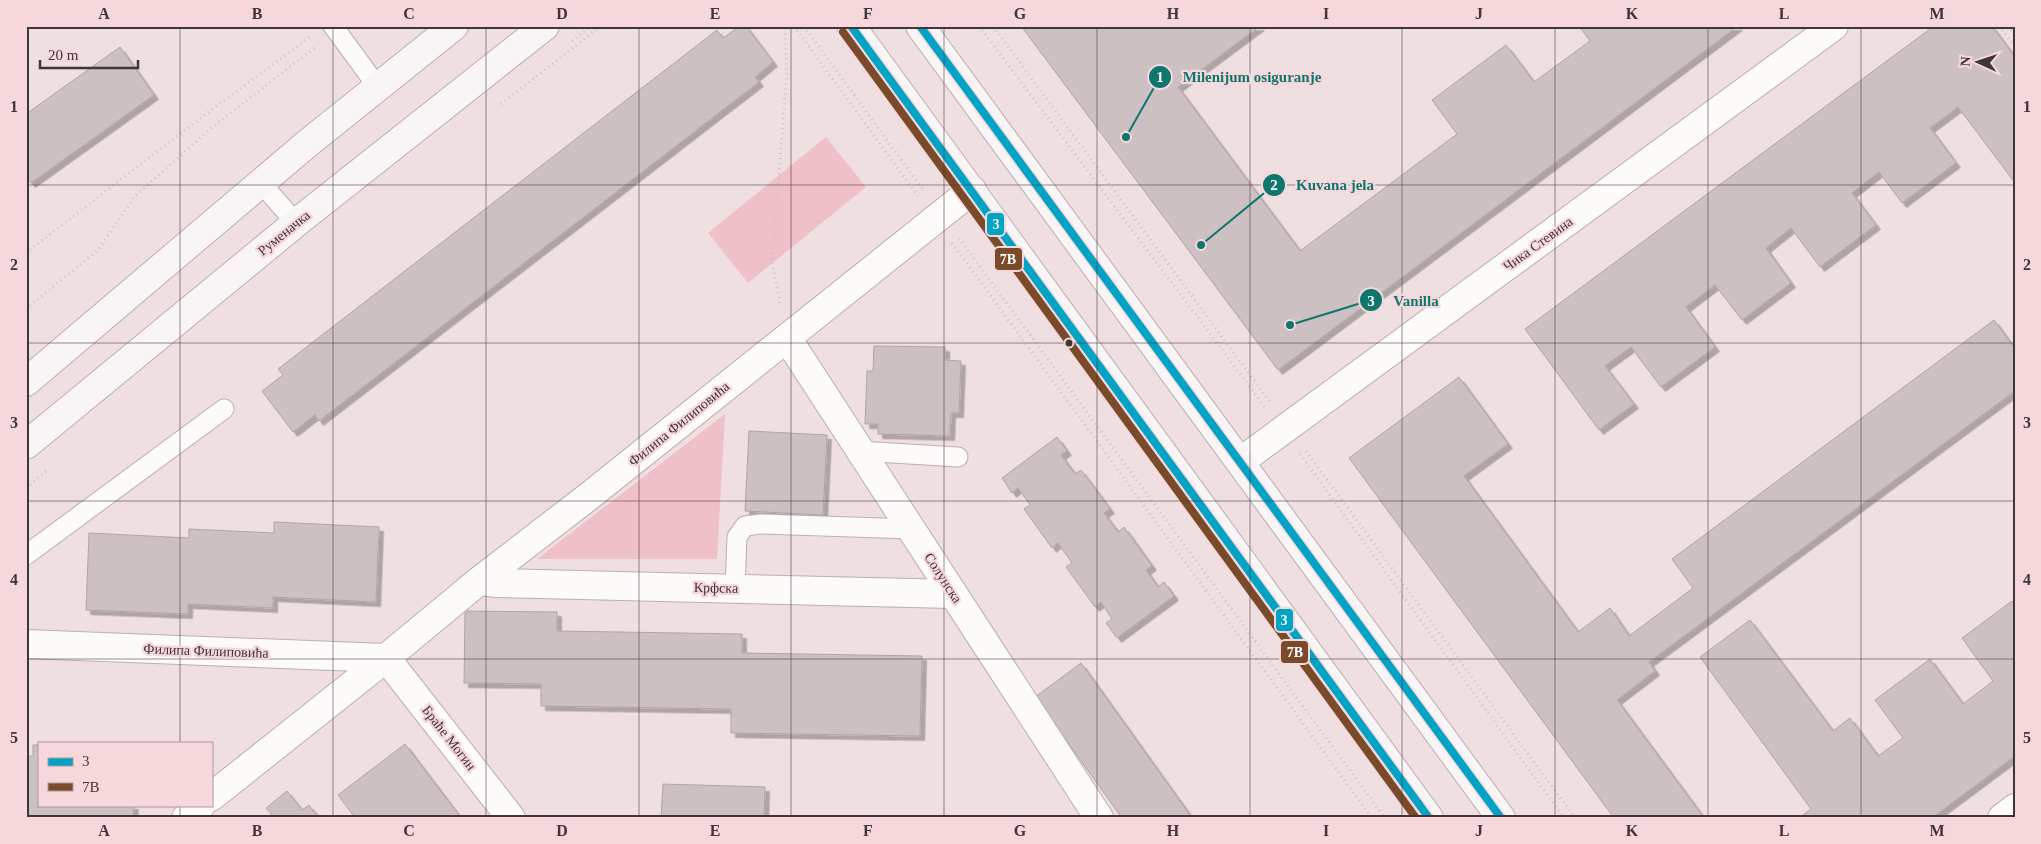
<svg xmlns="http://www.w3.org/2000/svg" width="2041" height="844" viewBox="0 0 2041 844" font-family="'Times New Roman',serif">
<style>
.green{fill:#efc0c8}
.building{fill:#ccc0c2;stroke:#b0a4a6;filter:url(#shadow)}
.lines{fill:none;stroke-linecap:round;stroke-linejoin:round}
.lane-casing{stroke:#bbafb1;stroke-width:21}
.street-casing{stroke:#bbafb1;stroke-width:30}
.secondary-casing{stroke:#bbafb1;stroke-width:30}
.path{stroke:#cac4c5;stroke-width:3;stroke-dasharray:1 4;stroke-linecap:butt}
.lane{stroke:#fdfafa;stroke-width:19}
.street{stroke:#fdfafa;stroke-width:28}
.secondary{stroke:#f9f4f5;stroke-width:28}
.bus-1-casing{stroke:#f6d8dc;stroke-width:11}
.bus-2-casing{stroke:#f6d8dc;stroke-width:11}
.bus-1{stroke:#03a3c6;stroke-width:8}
.bus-2{stroke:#7a4b2a;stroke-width:8}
.grid{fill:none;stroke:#403537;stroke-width:1;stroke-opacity:0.55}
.bus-dot{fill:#403537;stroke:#f6d8dc;stroke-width:2}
.labels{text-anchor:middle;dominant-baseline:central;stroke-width:4.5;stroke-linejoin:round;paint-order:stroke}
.street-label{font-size:14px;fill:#403537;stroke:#f6d8dc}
.leader{fill:none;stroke:#0f766e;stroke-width:2}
.callout-dot{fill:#0f766e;stroke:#f6d8dc;stroke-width:2}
.mark-label{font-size:15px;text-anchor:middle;font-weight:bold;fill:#fff}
.callout-label{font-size:15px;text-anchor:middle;font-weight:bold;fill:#0f766e;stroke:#f6d8dc;stroke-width:4.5;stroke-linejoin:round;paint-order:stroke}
.line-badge{stroke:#f6d8dc;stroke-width:2}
.badge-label{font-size:14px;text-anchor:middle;font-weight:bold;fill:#fff}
.neatline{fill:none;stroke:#403537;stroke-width:2}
.grid-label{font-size:16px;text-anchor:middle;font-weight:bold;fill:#403537}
</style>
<defs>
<filter id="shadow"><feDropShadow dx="4.5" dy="4.5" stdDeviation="0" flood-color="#0004"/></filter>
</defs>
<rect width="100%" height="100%" fill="#efdfe1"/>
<g class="green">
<path d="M826,137L866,187L748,283L708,233Z"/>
<path d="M725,414L717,559H537Z"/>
</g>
<g class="building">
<path d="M740,26H746L773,62L755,77L759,82L319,421L315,415L293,432L262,391L283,375L278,369L717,30L723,38Z"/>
<path d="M1021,26H1260L1178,87L1300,251L1457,134L1432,100L1506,45L1534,82L1590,41L1579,26H1738L1278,370Z"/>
<path d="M1934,26H1992L2015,57V183L1958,107L1930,128L1956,163L1902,203L1879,172L1852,193L1876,225L1820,267L1791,228L1766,248L1791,283L1742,320L1715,285L1686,307L1715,347L1661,387L1631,347L1605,366L1634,404L1599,430L1525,329Z"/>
<path d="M120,47L154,95L31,183L26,177V114Z"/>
<path d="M1994,320L2015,349V391L1649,662L1655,671L1617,700L1704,818H1614L1349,458L1459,377L1508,444L1464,476L1578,632L1610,608L1629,636L1693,588L1672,559Z"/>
<path d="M874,346L945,347V360L961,361L959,413H951L950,436L878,434V424H865L867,371H873Z"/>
<path d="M749,431L827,435L823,515L745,511Z"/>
<path d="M1057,437L1067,451L1061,455L1075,474L1081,470L1110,509L1104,513L1118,532L1124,527L1152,566L1146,570L1158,587L1164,582L1174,596L1117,638L1106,623L1112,619L1101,602L1095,607L1066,567L1072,563L1058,543L1052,548L1024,509L1030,505L1018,488L1012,493L1002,478Z"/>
<path d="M274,522L379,527L376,602L273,597V608L188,604V614L86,610L89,533L189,538V529L274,533Z"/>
<path d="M2012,601L2015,605V756L1932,818H1799L1811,809L1700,657L1750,620L1833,731L1850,718L1878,756L1903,738L1875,700L1930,659L1963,704L1993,681L1962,638Z"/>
<path d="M465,611L557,612V631L742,634V653L922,656L920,736L731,733V709L541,706V684L464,683Z"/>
<path d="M1081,663L1192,818H1122L1035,697Z"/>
<path d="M405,744L461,818H355L338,795Z"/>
<path d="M33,745H39V805H134L133,818H26V756H33Z"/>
<path d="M663,784L765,787L764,818H661Z"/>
<path d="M287,791L302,810L309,805L319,818H269L272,815L266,808Z"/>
</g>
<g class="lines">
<g class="lane-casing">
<g id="lane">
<path d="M333,26L377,86"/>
<path d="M261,183L296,223"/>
<path d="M860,451L958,457"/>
<path d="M26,555L224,409"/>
<path d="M735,589L737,537L745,526L761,524L911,529"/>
</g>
</g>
<g class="street-casing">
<g id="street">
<path d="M787,338L1099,818"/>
<path d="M1241,461L1834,26"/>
<path d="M479,581L497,583L953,594"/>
<path d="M26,644L386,658L511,818"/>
<path d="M211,797L386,658L479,581L588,497L972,190"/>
<path d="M186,818L201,805"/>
<path d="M2002,818L2015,808"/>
</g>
</g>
<g class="secondary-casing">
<g id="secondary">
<path d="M851,26L1429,818"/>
<path d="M920,26L1501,818"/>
<path d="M26,382L308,143L454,26"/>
<path d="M26,445L296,223L545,26"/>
</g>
</g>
<g class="path">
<path d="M794,26L918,196"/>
<path d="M804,26L924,191"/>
<path d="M979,26L1265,407"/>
<path d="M993,26L1270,402"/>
<path d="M1999,26L2015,47"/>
<path d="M2008,26L2015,36"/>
<path d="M572,41L591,26"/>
<path d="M501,104L601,26"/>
<path d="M959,238L1385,818"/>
<path d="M952,243L1372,818"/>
<path d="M26,253L207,113L310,37"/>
<path d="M780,303L772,261L787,73L785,26"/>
<path d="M26,309L98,250L135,196L216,124L317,46"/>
<path d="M1306,451L1575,818"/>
<path d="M1300,454L1564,818"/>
<path d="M26,488L49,469"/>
</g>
<use href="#lane" class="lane"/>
<use href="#street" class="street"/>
<use href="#secondary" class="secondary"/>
<g class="bus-1-casing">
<g id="bus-1">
<path d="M851,26L1429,818"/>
<path d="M920,26L1501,818"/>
</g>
</g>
<g class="bus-2-casing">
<path id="bus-2" d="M843,32L1416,818"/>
</g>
<use href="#bus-1" class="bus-1"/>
<use href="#bus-2" class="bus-2"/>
</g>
<path class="grid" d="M180,26V743M333,26V818M486,26V818M639,26V818M791,26V818M944,26V818M1097,26V818M1250,26V818M1402,26V818M1555,26V818M1708,26V818M1861,26V818M26,185H2015M26,343H2015M26,501H2015M26,659H2015M180,805V818"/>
<circle class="bus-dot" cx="1069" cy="343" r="4.5"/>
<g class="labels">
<g class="street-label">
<text transform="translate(284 233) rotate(-39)">Руменачка</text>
<text transform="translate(1538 244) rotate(-36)">Чика Стевина</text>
<text transform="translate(679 424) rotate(-39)">Филипа Филиповића</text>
<text transform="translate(943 578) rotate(57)">Солунска</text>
<text transform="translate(716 588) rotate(1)">Крфска</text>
<text transform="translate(206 651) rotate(2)">Филипа Филиповића</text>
<text transform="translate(449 738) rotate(52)">Браће Могин</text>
</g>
</g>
<path class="leader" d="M1126 137L1160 77M1201 245L1274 185M1290 325L1371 300"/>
<g class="callout-dot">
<circle cx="1126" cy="137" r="5"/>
<circle cx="1201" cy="245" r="5"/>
<circle cx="1290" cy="325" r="5"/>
<circle cx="1160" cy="77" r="12"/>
<circle cx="1274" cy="185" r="12"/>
<circle cx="1371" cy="300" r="12"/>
</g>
<g class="mark-label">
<text x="1160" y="82">1</text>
<text x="1274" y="190">2</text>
<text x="1371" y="306">3</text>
</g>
<g class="callout-label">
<text x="1252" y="82">Milenijum osiguranje</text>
<text x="1335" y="190">Kuvana jela</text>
<text x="1416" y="306">Vanilla</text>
</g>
<g class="line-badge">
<rect x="986" y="212" width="19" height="24" rx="5" fill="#03a3c6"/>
<rect x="994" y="247" width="29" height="24" rx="5" fill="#7a4b2a"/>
<rect x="1275" y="608" width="19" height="24" rx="5" fill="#03a3c6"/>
<rect x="1280" y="640" width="29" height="24" rx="5" fill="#7a4b2a"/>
</g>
<g class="badge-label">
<text x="996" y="229">3</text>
<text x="1008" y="264">7B</text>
<text x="1284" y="625">3</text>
<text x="1295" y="657">7B</text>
</g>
<rect width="2041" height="844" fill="none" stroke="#f6d8dc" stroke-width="55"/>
<rect x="38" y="742" width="175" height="65" fill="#f6d8dc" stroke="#ad979a"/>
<rect x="48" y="758" width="25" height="8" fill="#03a3c6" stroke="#ad979a"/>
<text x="82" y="766" font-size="15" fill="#403537">3</text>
<rect x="48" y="783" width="25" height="8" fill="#7a4b2a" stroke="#ad979a"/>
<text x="82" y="792" font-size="15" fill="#403537">7B</text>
<g transform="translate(1978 62) rotate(273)" stroke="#f6d8dc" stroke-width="4" paint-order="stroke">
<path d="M0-4L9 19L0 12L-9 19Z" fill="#403537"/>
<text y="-8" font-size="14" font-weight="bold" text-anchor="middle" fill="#403537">N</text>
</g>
<path d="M40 60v8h98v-8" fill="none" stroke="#403537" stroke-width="2.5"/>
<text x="48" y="60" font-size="15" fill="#403537" stroke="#f6d8dc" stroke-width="4" paint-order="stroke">20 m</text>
<rect x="28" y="28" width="1986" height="788" class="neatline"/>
<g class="grid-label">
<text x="104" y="19">A</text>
<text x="257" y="19">B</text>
<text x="409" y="19">C</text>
<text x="562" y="19">D</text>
<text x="715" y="19">E</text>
<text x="868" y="19">F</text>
<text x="1020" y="19">G</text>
<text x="1173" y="19">H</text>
<text x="1326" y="19">I</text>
<text x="1479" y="19">J</text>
<text x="1632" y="19">K</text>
<text x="1784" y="19">L</text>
<text x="1937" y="19">M</text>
<text x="14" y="112">1</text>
<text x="2027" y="112">1</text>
<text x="14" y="270">2</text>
<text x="2027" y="270">2</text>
<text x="14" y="428">3</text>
<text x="2027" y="428">3</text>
<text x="14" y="585">4</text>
<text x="2027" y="585">4</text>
<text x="14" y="743">5</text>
<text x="2027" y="743">5</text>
<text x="104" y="836">A</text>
<text x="257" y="836">B</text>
<text x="409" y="836">C</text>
<text x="562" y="836">D</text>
<text x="715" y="836">E</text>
<text x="868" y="836">F</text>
<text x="1020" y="836">G</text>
<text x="1173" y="836">H</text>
<text x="1326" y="836">I</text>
<text x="1479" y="836">J</text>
<text x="1632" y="836">K</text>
<text x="1784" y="836">L</text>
<text x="1937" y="836">M</text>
</g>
</svg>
